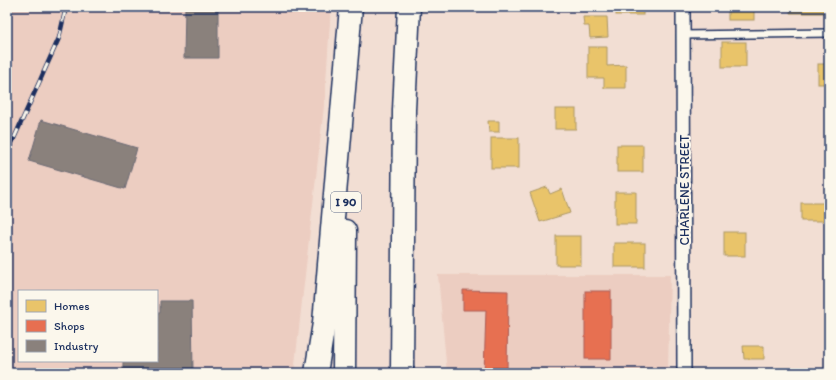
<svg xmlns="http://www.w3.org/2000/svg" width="836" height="380" viewBox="0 0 836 380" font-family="Itim,sans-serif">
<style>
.built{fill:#eccdc1;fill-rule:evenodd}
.homes{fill:#e9c46a;stroke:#ab9766}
.shops{fill:#e76f51;stroke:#aa5c55}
.industry{fill:#8a817c;stroke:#696873}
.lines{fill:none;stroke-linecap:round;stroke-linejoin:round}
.lane-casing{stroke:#1b2f5e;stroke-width:10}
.street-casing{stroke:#1b2f5e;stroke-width:16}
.highway-casing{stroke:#1b2f5e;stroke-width:25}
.lane{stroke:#fbf7ec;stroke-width:7}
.street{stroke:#fbf7ec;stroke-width:13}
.highway{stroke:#fbf7ec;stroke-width:22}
.rail-casing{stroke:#1b2f5e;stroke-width:4.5}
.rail{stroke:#fbf7ec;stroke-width:3;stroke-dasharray:9;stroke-linecap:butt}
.labels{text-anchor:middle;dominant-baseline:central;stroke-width:4;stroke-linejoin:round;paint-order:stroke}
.shield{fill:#fbf7ec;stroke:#5e6b89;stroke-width:1}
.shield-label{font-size:12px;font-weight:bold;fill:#1b2f5e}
.street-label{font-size:13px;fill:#1b2f5e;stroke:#fbf7ec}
</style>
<rect width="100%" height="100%" fill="#f2ded3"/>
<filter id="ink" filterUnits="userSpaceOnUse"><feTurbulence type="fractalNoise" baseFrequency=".025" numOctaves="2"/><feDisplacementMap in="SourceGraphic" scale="8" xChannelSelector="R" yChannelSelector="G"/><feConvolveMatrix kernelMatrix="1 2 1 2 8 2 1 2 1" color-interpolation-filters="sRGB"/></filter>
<g filter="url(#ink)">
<g class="built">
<path d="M7,7H331L325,97L294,373H7ZM19,291H157V361H19Z"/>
<path d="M438,275H670L668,373H447Z"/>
</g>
<g class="homes">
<rect x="616" y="7" width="27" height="8"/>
<rect x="728" y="7" width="26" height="13"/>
<path d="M791,7H829V13H790Z"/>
<path d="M583,17H607L608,37L590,38L589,26H584Z"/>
<rect x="722" y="42" width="24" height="25"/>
<path d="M588,47H607V66L626,65V88H604V78H588Z"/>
<rect x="818" y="64" width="11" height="20"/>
<rect x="555" y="109" width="21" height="20"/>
<path d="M488,121H499V132H489Z"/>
<rect x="491" y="138" width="28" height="30"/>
<rect x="617" y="145" width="26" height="27"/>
<path d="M547,187L550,194L562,189L570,213L540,222L530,193Z"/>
<rect x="615" y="192" width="21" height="32"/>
<rect x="801" y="203" width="25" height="18"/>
<rect x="724" y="232" width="21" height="24"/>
<rect x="556" y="236" width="25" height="29"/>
<rect x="614" y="243" width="31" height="24"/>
<path d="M743,346H764V359H744Z"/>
</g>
<g class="shops">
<path d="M463,290L508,291L507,373H484L486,310H463Z"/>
<rect x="585" y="291" width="26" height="68"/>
</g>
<g class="industry">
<path d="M185,7H218V58H184Z"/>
<path d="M41,120L137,148L125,189L29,161Z"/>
<path d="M160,301H192L193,373H123V361H157V313H160Z"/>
</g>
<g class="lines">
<g class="lane-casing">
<path id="lane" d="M683,35L829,33"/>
</g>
<g class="street-casing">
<path id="street" d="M683,7L684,373"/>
</g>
<g class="highway-casing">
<g id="highway">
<path d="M316,373L324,323L351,7"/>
<path d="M344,373L345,231"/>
<path d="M402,373L404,110L409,7"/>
</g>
</g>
<use href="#lane" class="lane"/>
<use href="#street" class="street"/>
<use href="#highway" class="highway"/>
<g class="rail-casing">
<path id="rail" d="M7,154L59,38L66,7"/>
</g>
<use href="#rail" class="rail"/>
</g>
</g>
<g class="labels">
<rect class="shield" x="331" y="192" width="30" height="20" rx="3"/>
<g class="shield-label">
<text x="346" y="202">I 90</text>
</g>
<g class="street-label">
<text transform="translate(684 190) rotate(-90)">CHARLENE STREET</text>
</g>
</g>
<rect width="836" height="380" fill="none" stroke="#fbf7ec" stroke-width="24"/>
<rect x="12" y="12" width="812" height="356" fill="none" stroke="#1b2f5e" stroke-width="1.5" filter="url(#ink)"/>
<rect x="18" y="290" width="140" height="72" fill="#fbf7ec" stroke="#a1a7b3"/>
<rect x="26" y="300" width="20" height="12" fill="#e9c46a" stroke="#a1a7b3"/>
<text x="54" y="310" font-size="12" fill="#1b2f5e">Homes</text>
<rect x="26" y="320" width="20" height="12" fill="#e76f51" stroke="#a1a7b3"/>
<text x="54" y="330" font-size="12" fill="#1b2f5e">Shops</text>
<rect x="26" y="340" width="20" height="12" fill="#8a817c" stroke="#a1a7b3"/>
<text x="54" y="350" font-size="12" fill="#1b2f5e">Industry</text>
</svg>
